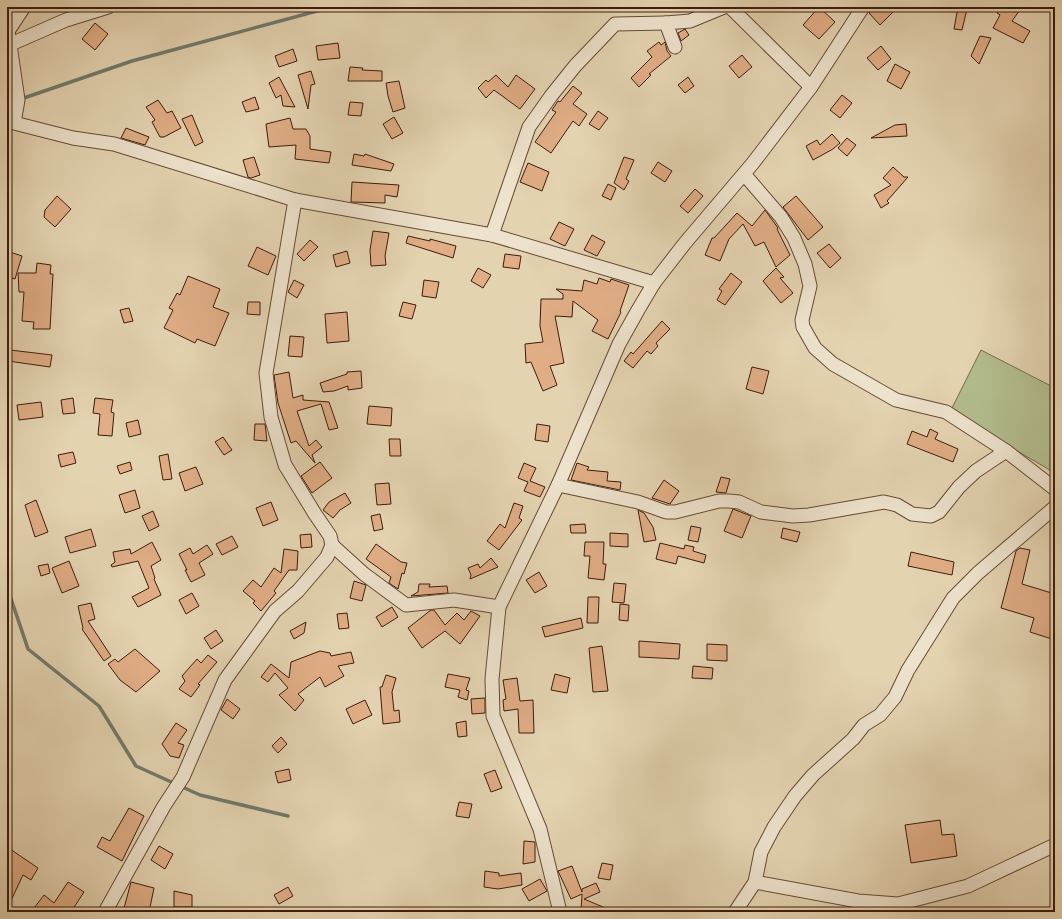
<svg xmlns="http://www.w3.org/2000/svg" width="1062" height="919" viewBox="0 0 1062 919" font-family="'Old Standard TT',serif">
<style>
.green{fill:#b2bc8d;stroke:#786c4d}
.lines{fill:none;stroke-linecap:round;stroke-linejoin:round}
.stream{stroke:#727a6c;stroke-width:3.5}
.building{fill:#e0ad85;stroke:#3e1c0d}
.minor-casing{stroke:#684a36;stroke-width:15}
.minor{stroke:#ede2cc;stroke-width:13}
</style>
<rect width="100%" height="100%" fill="#e4d3b1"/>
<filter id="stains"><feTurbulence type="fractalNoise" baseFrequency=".005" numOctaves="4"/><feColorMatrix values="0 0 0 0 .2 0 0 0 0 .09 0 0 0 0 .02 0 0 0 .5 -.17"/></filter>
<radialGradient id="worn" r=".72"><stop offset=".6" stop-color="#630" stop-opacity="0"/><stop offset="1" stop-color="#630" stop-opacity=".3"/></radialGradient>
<path class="green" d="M981,350L1055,388V473L950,412Z"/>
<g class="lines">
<g class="stream">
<path d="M7,100H18L132,61L332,7"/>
<path d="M7,587L28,649L99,706L136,766L200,795L288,816"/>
</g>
</g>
<g class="building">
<path d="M819,7L835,22L819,39L803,25Z"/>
<path d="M875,7H898L880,25L869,13Z"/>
<path d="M958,7L967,9L962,30L954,29Z"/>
<path d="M1001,7H1022L1012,21L1030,31L1023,43L993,28L1000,15L997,13Z"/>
<path d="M95,23L108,34L95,50L82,39Z"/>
<path d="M685,29L689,35L681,41L678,33Z"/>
<path d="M980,36L991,38L979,64L971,56Z"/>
<path d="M659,42L661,45L665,42L667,51L671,56L649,74L651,75L639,87L631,78L652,57L647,51Z"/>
<path d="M338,43L340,58L318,60L316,46Z"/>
<path d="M881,46L891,59L878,70L867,58Z"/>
<path d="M293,49L297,61L279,67L275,56Z"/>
<path d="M742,55L752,67L739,78L729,66Z"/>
<path d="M895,64L910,72L901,89L887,81Z"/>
<path d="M350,67L363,68L362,70L382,71V81H348Z"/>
<path d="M311,71L315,84L311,85L308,109L298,75Z"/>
<path d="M496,75L508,87L516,75L535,89L520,109L494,90L486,98L478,88L486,80L488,82Z"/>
<path d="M279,77L295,107L283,106L281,95L276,98L269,83Z"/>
<path d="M688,77L694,86L685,93L678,85Z"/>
<path d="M399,81L405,108L393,112L388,96L386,83Z"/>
<path d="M573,86L582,93L573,104L587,114L579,126L573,121L551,153L535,142L556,112L552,110L558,101L560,102Z"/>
<path d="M842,95L852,103L840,118L830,110Z"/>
<path d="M255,97L259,109L246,112L242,102Z"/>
<path d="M158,100L167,113L172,111L181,128L164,137H160L152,122L155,120L146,107Z"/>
<path d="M350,102L363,103L361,116L348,115Z"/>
<path d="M598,111L608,118L599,130L589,124Z"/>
<path d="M192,115L203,142L195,146L182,119Z"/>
<path d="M394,117L403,133L392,139L383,124Z"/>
<path d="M290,118L293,129H306L310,136V149L331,152L329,163L295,159L296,145L269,147L266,124Z"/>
<path d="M906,124L907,136L871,138L895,125Z"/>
<path d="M126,128L149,137L145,145L121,138Z"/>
<path d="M832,134L840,143L833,149L813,160L806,146L817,140L820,145Z"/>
<path d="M847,138L856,145L847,156L838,148Z"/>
<path d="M354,154L364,156L365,154L394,164L391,171L352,165Z"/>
<path d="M254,157L260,175L251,178L248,177L243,160Z"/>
<path d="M624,157L634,160L626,179L629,181L624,190L614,183Z"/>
<path d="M658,162L672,171L665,182L651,173Z"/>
<path d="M528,163L549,172L542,191L520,182Z"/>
<path d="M893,167L904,177H908L887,201L889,203L881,208L874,195L891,185L883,178Z"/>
<path d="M352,182L399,185L397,197L385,195V203L351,202Z"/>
<path d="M608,184L616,188L611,200L602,196Z"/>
<path d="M695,189L703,196L688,213L680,206Z"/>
<path d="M57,196L71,209L55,227L44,217L45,210Z"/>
<path d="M796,196L823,227L808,240L783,207Z"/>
<path d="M765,210L778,228L777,229L790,255L776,267L764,242L755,246L743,224L729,239L720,261L705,255L712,238H714L737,213L752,226Z"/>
<path d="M559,222L574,229L565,246L550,239Z"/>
<path d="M373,231L389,233L385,256L386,265L371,266L370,250Z"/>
<path d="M592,235L605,242L597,256L584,250Z"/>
<path d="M408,236L430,241V239L456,246L453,258L406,243Z"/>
<path d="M310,240L318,247L304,261L297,254Z"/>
<path d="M829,244L841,258L830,268L817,253Z"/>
<path d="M257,247L276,256L268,275L248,266Z"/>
<path d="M7,251L22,256L15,279L7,277Z"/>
<path d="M347,251L350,263L336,267L333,255Z"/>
<path d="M505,254L521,256L519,269L503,267Z"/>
<path d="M37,263L51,265L50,274H53L50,329H33L34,322L22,321L24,292H19L18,273H36Z"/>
<path d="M478,268L491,275L483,288L471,281Z"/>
<path d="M776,268L784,277L780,278L793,293L781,303L763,281Z"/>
<path d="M731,273L742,282L725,305L717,300L722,291L719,289Z"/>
<path d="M188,276L220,289L213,307L229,313L215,346L197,339L195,343L164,328L173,310L169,308L177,293L180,295Z"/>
<path d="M599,278L610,282L611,279L629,285L620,311L621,312L608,339L592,331L598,320L573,301L572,317L555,316L564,363L550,366L557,385L543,391L531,362L526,363L525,344L543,342L540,326L541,299H563V294L556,289L582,291L584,280L597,284Z"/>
<path d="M294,280L304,285L297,298L288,292Z"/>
<path d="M424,280L439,282L436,298L422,296Z"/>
<path d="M248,302H260V315L247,314Z"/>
<path d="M403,302L416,305L412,319L399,316Z"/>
<path d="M129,308L133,321L124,323L120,310Z"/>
<path d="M347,312L349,341L327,343L325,314Z"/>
<path d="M662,321L670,329L656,343L658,346L651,354L647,351L633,368L624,361L631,352L633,354Z"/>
<path d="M290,336L304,337L302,357L288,356Z"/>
<path d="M10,350L52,355L50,367L8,361Z"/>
<path d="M752,367L769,371L763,394L746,389Z"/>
<path d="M361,371L362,388L348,390V386L334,391L323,392L320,383L347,374V372Z"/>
<path d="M289,372L293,398L303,395V400L329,402L338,428L329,430L321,404L297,411L309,446L316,440L322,447L312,455L315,463L296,441L291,443L278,403L274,375Z"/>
<path d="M73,398L75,413L63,414L61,400Z"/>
<path d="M95,398L113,400L111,412L114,413L112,436L98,435L100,414L93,413Z"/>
<path d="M41,402L43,417L19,420L17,405Z"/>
<path d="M369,406L392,408L391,426L367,424Z"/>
<path d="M138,420L141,434L129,437L126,423Z"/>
<path d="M255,424H265L267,441L254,440Z"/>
<path d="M537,424L550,426L548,442L535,440Z"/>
<path d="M930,429L938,433L935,439L958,449L953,462L907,444L912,431L927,437Z"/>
<path d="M223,437L232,450L224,455L215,442Z"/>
<path d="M389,439H400L401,456H390Z"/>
<path d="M73,452L76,463L61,467L58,455Z"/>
<path d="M168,454L172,479L163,480L159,456Z"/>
<path d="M130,462L132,470L120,474L117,466Z"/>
<path d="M320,462L332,478L312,493L301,476Z"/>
<path d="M524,463L536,468L530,481L545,487L540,497L524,491L528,482L518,478Z"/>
<path d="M577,463L589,467L587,470L608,472L607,481L621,482L620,490L571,480Z"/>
<path d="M196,467L203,484L185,491L179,473Z"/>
<path d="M721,477L730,479L726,493L716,492Z"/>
<path d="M664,480L679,491L670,504L652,498Z"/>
<path d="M389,483L391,504L377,505L375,484Z"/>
<path d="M135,490L140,508L125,513L119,495Z"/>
<path d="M345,493L351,503L340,510L333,518L323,510L329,502Z"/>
<path d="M36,500L48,532L35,537L25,505Z"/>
<path d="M271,502L278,520L263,526L256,508Z"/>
<path d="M514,503L523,506L519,518L522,520L499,550L487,541L500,524L505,528Z"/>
<path d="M733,509L751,516L742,538L724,531Z"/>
<path d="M638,510L644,513L653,527L656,540L644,542Z"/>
<path d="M153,511L159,526L149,531L142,516Z"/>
<path d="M380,514L383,529L374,531L371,516Z"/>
<path d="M585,524L586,533H571L570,525Z"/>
<path d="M691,526L701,528L698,542L688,540Z"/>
<path d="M783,528L800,532L797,542L781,538Z"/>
<path d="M91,529L96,546L70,553L65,537Z"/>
<path d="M610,533L628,534V547L610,546Z"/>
<path d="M311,534L312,547L301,548L300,535Z"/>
<path d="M232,536L238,547L222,555L216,544Z"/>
<path d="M152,542L161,560L151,566L155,578L154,579L161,595L138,607L132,597L149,588L138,561L112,567L111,565L115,562L113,552L130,549L131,554Z"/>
<path d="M585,542H604L603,564H606L604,580L588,578L590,556H584Z"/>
<path d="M660,543L684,549L685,545L694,547L693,551L706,555L704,563L678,556L676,564L656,559Z"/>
<path d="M376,544L401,562L407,563L404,574L402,573L398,589L389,583L391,577L366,559Z"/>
<path d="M207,545L213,554L199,563L205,575L191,582L185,570H187L179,554L190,548L193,554Z"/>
<path d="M1020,548L1030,550L1022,584L1055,594V640L1030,632L1034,618L1001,608L1016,551Z"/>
<path d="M284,549L298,551L297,570H289L274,591L276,593L261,611L253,603L255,601L243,591L253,580L261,587L274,568L281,573Z"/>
<path d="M911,552L954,562L952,575L908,566Z"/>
<path d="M491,558L498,567L470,579L471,575L468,568L478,564L480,568Z"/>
<path d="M69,561L79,586L62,593L52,568Z"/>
<path d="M48,564L50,573L41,576L38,566Z"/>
<path d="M539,572L547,586L535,593L526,580Z"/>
<path d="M354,581L366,585L362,601L350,598Z"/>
<path d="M614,583L626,584L624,603L612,602Z"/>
<path d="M419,584H430L429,587L447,586L448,593L411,596L418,592Z"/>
<path d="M192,593L199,606L186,614L179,600Z"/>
<path d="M588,597H599L598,623H587Z"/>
<path d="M91,603L95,619L88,621L111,656L104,661L82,629L83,628L78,606Z"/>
<path d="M620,604L629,605L628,621L619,620Z"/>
<path d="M392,607L398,617L382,627L376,617Z"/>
<path d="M431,610H434L445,625L457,613L464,620L471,611L480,616L460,644L445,631L422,648L408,628Z"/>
<path d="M347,613L349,628L339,629L337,614Z"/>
<path d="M581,618L583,628L545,637L542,627Z"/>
<path d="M306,622L304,633L294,639L290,631Z"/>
<path d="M216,630L223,641L211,649L204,638Z"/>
<path d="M639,641L680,644L679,659L639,657Z"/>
<path d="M707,644L727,645V661L707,660Z"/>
<path d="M602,646L608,691L593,692L589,648Z"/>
<path d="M135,649L160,671L136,692L120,680L108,664L115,659L118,662Z"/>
<path d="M320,651L330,653L331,656L351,652L354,663L338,666L344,676L325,687L320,677L298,694L304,700L295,711L279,695L288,688L275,673L268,682L261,677L271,664L289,678L291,662Z"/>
<path d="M208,655L217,662L198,684L200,685L191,697L179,689L185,681L182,676L197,659L201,663Z"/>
<path d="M693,666L713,668L712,679L692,678Z"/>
<path d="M448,674L470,678L466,690L469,691L467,700L458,697L460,690L445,687Z"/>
<path d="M555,674L570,678L567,693L551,690Z"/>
<path d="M386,675L396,678L392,692L394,711L399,710L400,722L383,724L380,687H382Z"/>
<path d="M517,678L520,701L533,700L534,733H519L518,709L504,711L503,700L506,699L503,680Z"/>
<path d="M485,698V713L472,714L471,699Z"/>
<path d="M227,699L240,709L233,719L221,710Z"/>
<path d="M365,700L372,715L353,724L346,709Z"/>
<path d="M466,721L467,736L458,737L456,723Z"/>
<path d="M176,723L187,730L178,743L184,745L179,758L170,756L162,744Z"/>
<path d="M281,737L287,744L278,753L272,746Z"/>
<path d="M289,769L291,780L278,783L275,772Z"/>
<path d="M495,770L502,788L491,792L484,774Z"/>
<path d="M459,802L472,804L469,818L456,816Z"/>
<path d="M129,808L144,816L122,861L97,847L102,837L110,841Z"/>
<path d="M940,820L942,835L954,834L957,856L911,863L905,825Z"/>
<path d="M524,841L535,842V862L523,864Z"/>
<path d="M159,846L173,854L165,869L151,860Z"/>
<path d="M7,847L38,868L31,880L23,875L7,909V884L12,874L7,871Z"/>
<path d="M602,863L613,865L610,880L598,878Z"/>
<path d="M572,866L582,892V889L596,883L600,892L584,899L615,912H581L582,894L571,899L558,871Z"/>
<path d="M485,871L499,873V876L521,873L522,885L498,889L484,887Z"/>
<path d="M540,879L547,891L529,901L522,889Z"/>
<path d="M68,882L84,892L71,912H31L44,895L54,903Z"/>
<path d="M131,882L154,888L149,912H123Z"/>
<path d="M288,887L293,896L279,904L274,895Z"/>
<path d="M174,891L192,895V907H174Z"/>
</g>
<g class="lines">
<g class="minor-casing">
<g id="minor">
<path d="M24,7L8,31L18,100L14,123L73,138L114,144L295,200L492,235L654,283"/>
<path d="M730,7L811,87"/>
<path d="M11,44L66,20L108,7"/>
<path d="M675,47L666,23L690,21L724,7"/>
<path d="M744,174L781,217L794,238L805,264L810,286L802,320L803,327L815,348L833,364L896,400L946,412L1006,451L1055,489"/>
<path d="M492,235L529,127L551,96L575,66L615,24L666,23"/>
<path d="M558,485L638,502L666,512H675L719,501H729L739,502L761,512L793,516L809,515L884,502L897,505L912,514L931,516L939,512L959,487L976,471L1006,451"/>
<path d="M332,545L364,574L406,605L454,600L499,607"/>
<path d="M755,882L858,901L898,904L968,886L1055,845"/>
<path d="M105,912L164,806L183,777L225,680L275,611L298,591L327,557L332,545L330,536L315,514L285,465L271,417L266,373L295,200"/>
<path d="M560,912L540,829L493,716L492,679L499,607L558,485L619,344L638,310L654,283L685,243L753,163L811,87L863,7"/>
<path d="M735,912L755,882L761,852L774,827L795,796L813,775L853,739L864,725L880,715L895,697L908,670L953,598L978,573L1055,507"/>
</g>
</g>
<use href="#minor" class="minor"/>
</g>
<rect width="1062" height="919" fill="none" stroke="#e4d3b1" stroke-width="24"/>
<rect x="8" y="8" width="1046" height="903" fill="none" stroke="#3e1c0d" stroke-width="2"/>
<rect x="12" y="12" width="1038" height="895" fill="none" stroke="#3e1c0d"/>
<rect width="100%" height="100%" filter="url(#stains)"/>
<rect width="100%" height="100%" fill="url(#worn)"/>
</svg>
